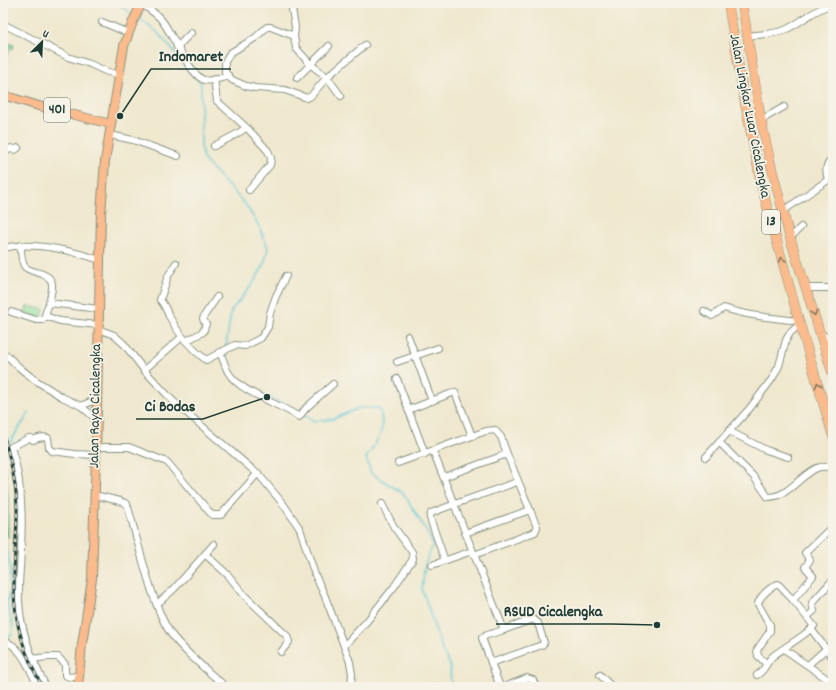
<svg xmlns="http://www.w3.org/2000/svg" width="836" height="690" viewBox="0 0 836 690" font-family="Dekko,sans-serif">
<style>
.grass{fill:#90df9e;stroke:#588e69}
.cemetery{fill:url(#cemetery-stones);stroke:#588e69}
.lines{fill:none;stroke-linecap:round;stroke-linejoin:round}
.stream{stroke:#5cc7d6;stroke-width:1.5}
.minor-casing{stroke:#879281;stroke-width:8}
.major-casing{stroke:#879281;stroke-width:10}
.highway-casing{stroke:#879281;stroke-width:10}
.minor{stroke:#fff;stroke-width:6}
.major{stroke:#fbbb8d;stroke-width:8}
.highway{stroke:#fbbb8d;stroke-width:9}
.rail-casing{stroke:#1f3d34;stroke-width:3}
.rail{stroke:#f7f3e8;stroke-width:1.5;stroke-dasharray:4.5;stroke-linecap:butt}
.oneway{stroke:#82765c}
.labels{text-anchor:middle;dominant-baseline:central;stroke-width:3.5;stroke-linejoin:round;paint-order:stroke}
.shield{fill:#f7f3e8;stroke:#60746a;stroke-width:1}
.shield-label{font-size:14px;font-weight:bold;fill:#1f3d34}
.street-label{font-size:15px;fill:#1f3d34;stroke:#f7f3e8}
.leader{fill:none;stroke:#1f3d34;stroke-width:1.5}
.callout-dot{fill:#1f3d34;stroke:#f7f3e8;stroke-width:1.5}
.callout-label{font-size:16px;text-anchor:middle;font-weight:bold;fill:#1f3d34;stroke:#f7f3e8;stroke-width:3.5;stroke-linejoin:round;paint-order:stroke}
</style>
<defs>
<pattern id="cemetery-stones" width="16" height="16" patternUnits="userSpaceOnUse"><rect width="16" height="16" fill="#90df9e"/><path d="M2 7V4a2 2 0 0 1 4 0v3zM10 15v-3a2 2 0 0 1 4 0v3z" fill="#7cc089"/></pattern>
</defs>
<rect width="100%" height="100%" fill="#f7f3e8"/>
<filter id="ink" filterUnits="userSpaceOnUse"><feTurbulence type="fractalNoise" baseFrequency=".025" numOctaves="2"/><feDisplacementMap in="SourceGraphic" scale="8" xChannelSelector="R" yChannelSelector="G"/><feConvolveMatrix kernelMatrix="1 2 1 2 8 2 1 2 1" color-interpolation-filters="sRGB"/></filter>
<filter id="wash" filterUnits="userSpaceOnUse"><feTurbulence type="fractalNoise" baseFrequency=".012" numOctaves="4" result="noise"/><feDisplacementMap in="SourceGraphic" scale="16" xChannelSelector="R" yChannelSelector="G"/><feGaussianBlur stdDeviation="0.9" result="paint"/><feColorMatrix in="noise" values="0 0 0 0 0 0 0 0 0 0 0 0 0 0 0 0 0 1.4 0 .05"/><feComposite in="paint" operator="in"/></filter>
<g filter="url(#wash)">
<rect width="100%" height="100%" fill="#efe8ce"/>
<g class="grass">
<path d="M27,306L44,309L42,318L25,315Z"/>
<path d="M3,459C9,486 9,511 8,538L3,519Z"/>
</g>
<path class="cemetery" d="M3,41L14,45L13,49L10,48L7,56H5L3,60Z"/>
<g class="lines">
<g class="stream">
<path d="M116,3L132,14"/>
<path d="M137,17L157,32L188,68"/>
<path d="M197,78L201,84V146L203,159L245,204L259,226L268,248L264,265L254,282L231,311L226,347"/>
<path d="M226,353L227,363"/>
<path d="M241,382L251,388"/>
<path d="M259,393L301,412"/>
<path d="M304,415L314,421L333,419L359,408H379C387,430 378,440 366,458L371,473L404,494L426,530L433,545L425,564L422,589L443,652L450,665L451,687"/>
<path d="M9,444L12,442V439L29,413"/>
<path d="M3,526L10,568V591L7,603L13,625V634L10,636H3"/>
</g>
</g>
</g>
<g filter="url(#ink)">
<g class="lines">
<g class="minor-casing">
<g id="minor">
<path d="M291,3L295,27L294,36L296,48L310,64L327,77L365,45"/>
<path d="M141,4C149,9 158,14 163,22C172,34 190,75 204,80C211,82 222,78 229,76"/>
<path d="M102,22L128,33"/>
<path d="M5,25L68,57L90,64L105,71L120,75"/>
<path d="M294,36L271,27H267L255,38L230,53L225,62V72L232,80L246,86L255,88L285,90L307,98L311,96L327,77L341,96"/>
<path d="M747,36C760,34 775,35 787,29C804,21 812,10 833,4"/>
<path d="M177,47L191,33"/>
<path d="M297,78L329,46"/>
<path d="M214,79L217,101L249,130L268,151L271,158L270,165L249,190"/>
<path d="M761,120L784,107"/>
<path d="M110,135L133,140L178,156"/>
<path d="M214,146L235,135L246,128"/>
<path d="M3,151L6,152L11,148L15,150L18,148"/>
<path d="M828,180C827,176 825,169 827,166C828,162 832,160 833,157"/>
<path d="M783,211L828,180"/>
<path d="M790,238L801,227"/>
<path d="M21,245C21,251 21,262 25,267C28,270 33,271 36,272C57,277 53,286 49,303"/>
<path d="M3,248C34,241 70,250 100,260"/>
<path d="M176,263L168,276L160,300C165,305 166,310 169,316C178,333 190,348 206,360L235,345L245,346L261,338L268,327L270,313L276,296L286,276"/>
<path d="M806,288H833"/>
<path d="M704,311L712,316L724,308C748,316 773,318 799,321"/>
<path d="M11,312L36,320H42L44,318L49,303L99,309"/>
<path d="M45,316L60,321L98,325"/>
<path d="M98,329L114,335L124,344L144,370L173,401L260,476L284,505L300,529L315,575L324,594L344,646L350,662L352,674L351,687"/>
<path d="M820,333L833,342"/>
<path d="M408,336L432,401"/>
<path d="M186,341L203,332L206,324L203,319L204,316L217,297"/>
<path d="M3,352L21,369L35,380L62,397L81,406L96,419"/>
<path d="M220,352C223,359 225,366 228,372C240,393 279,403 299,417L306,408L333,384"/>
<path d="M397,362L438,348"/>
<path d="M144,370L182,337"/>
<path d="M397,379L425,454"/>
<path d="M81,406L97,399"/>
<path d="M408,410L455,392L472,436"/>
<path d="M729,431L766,450L788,457"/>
<path d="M719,442L754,477L768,497C789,497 800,475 817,468C822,466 828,467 833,467"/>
<path d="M96,447H129L167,462L212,515H221L258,473"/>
<path d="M433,451L504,630L487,635L482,638L500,687"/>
<path d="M706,457L750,408L772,379L779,366L786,340L790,333L800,324"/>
<path d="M398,463L486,431L495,430L501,437L507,454L537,527L535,532L474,555"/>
<path d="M444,477L507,454"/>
<path d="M94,495L120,501L127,504C137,537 144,571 156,603C160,614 164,624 171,634C186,654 207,670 226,687"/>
<path d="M465,533L530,510"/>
<path d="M205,554L228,575L245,596L287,636L289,642L281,652"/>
<path d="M445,561L430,518L431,513L455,504L517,482"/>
<path d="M432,565L472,551"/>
<path d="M793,600L813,576L805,567L810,560L805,553L833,526"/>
<path d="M157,604L174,589L214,544"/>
<path d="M807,617L814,611L812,603L830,583"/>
<path d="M811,629L833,658"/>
<path d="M3,641C22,645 30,672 39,687"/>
<path d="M344,646L367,621L394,587L413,559L412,552L394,527L382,504"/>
<path d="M784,649L833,683"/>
<path d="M32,659L47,657H58L65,664V675L69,677L79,676"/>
<path d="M491,663L542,645L544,643L538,623L533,619L504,630"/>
<path d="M808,665L826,649"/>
<path d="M600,675L612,687"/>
<path d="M757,675C765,671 766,662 773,656C786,646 802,638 814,626L793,600L778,584C770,587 760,596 758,604L770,625V631L757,650L758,656L766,663"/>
<path d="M46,687C32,660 20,631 19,601C18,582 21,564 21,546C23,512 22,479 11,447L29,438H31L33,440C38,438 43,436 48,438L49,447L52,451L75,454L96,455"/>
<path d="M504,687L527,678L533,680L536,687"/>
</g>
</g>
<g class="major-casing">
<g id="major">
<path d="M3,95L42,107L111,124"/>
<path d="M78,687L82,644L92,579L96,455L101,213L105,161L124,46L134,19L142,3"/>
</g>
</g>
<g class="highway-casing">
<g id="highway">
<path d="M728,3L745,103L762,188L799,321L833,436"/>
<path d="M742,3L761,120L770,161L788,231L833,375"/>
</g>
</g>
<use href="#minor" class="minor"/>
<use href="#major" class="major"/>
<use href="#highway" class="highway"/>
<g class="rail-casing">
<path id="rail" d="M3,433C10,459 17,484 17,511C17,537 13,562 14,588C14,622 25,658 43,687"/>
</g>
<use href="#rail" class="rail"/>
</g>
<defs><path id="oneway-chevron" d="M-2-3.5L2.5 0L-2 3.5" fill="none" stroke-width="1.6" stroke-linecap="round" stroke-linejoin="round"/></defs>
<g class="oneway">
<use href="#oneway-chevron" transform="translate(782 260) rotate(-105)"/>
<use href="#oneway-chevron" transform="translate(814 313) rotate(73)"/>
<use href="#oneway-chevron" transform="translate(818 385) rotate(-107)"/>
</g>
</g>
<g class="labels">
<g class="shield">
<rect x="44" y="98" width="26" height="24" rx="3"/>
<rect x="762" y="210" width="18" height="24" rx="3"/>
</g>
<g class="shield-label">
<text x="57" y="110">401</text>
<text x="771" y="222">13</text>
</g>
<g class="street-label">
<text transform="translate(749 116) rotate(79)">Jalan Lingkar Luar Cicalengka</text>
<text transform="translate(96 406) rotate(-89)">Jalan Raya Cicalengka</text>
</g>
</g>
<path class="leader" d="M120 116L151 69H231M267 397L203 419H136M657 625L611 624H496"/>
<g class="callout-dot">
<circle cx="120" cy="116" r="4"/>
<circle cx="267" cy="397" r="4"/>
<circle cx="657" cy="625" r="4"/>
</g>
<g class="callout-label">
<text x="191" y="61">Indomaret</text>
<text x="170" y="411">Ci Bodas</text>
<text x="553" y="616">RSUD Cicalengka</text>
</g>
<rect width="836" height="690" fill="none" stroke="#f7f3e8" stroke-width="16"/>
<g transform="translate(42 42) rotate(24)" stroke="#f7f3e8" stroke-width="3" paint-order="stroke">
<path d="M0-3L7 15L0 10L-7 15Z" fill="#1f3d34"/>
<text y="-6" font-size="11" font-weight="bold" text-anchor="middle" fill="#1f3d34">U</text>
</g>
</svg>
